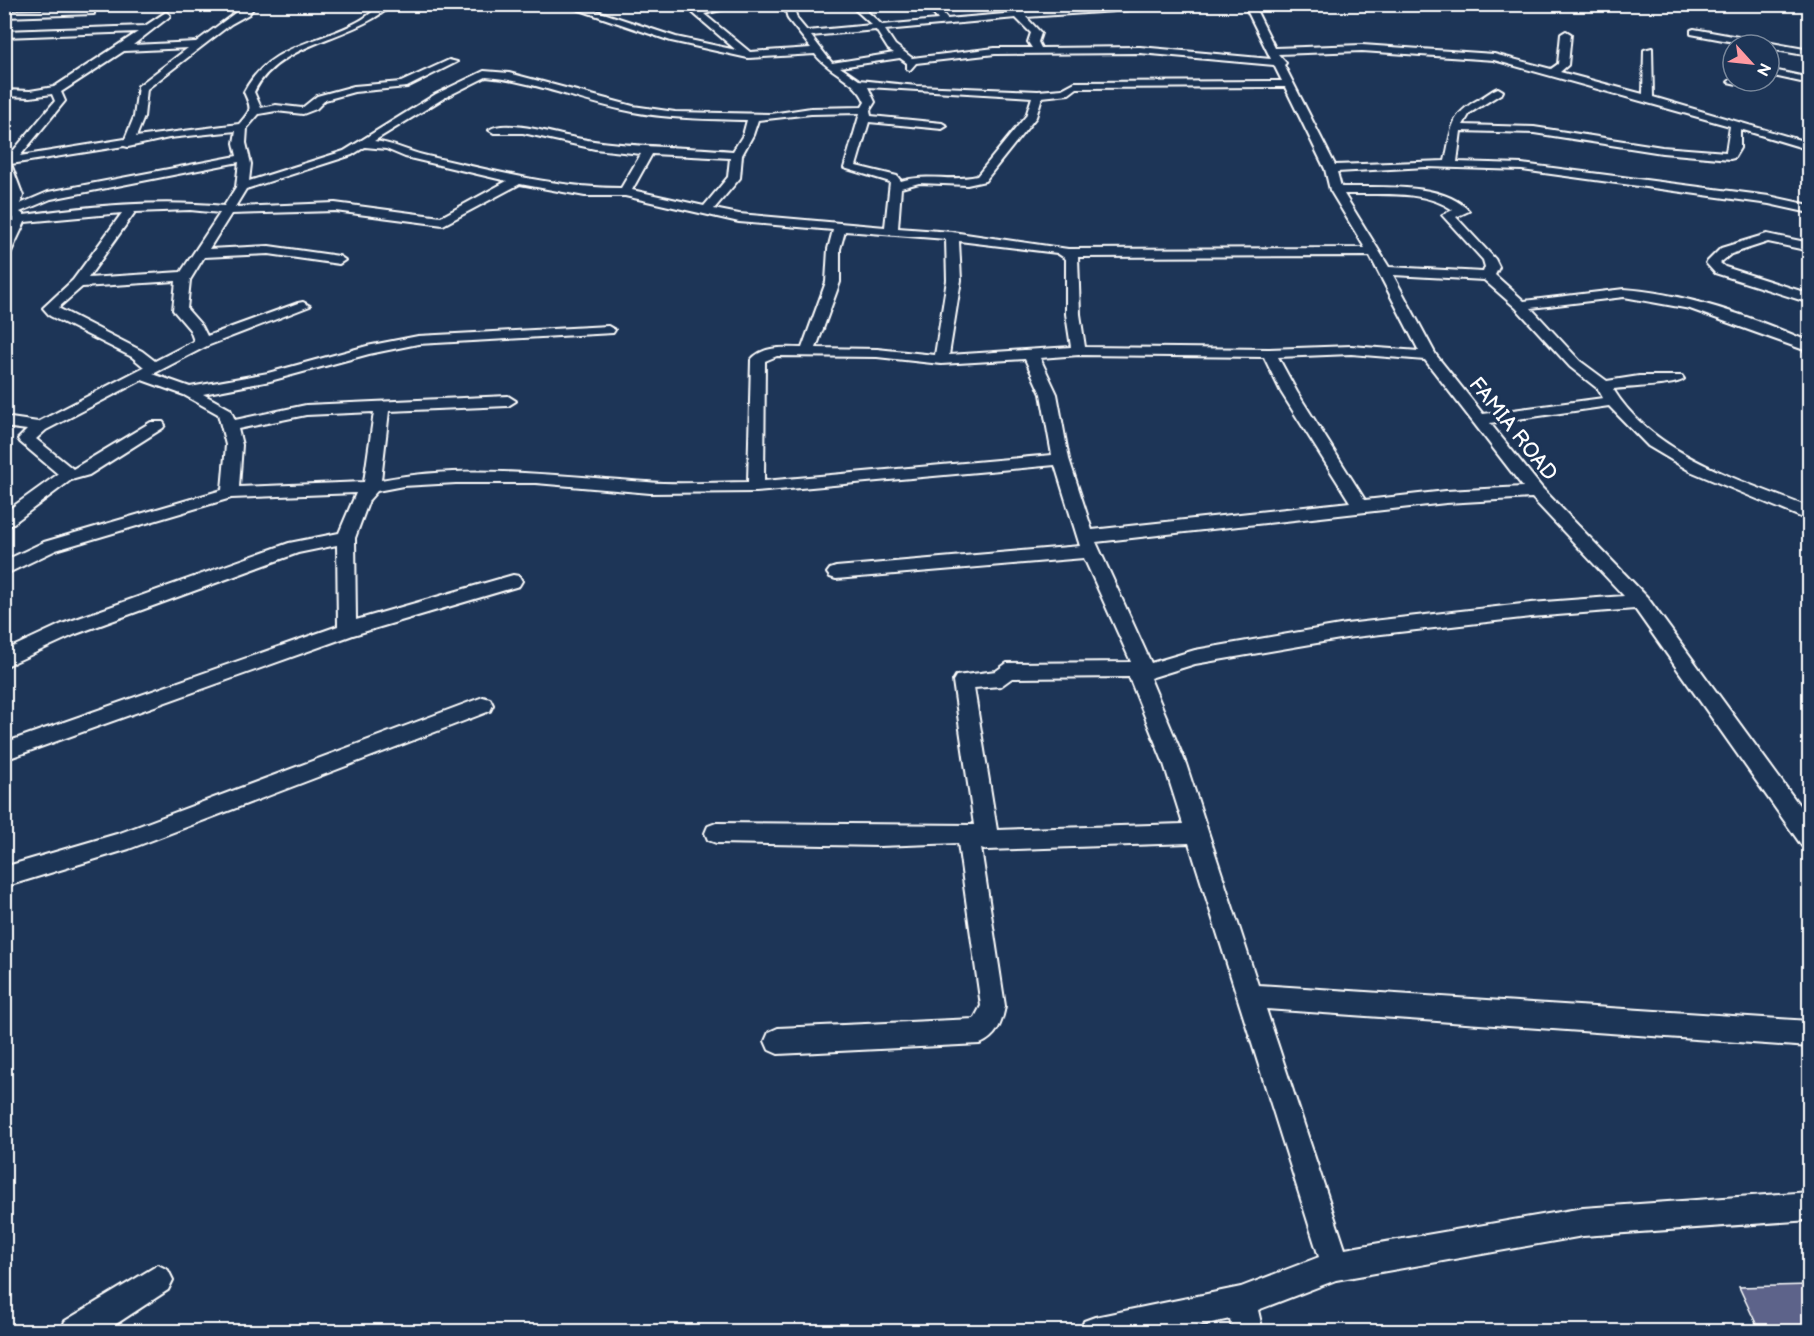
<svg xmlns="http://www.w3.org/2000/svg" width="1814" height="1336" viewBox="0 0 1814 1336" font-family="'Balsamiq Sans',sans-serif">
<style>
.building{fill:#5d648a;stroke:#fff;stroke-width:1.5}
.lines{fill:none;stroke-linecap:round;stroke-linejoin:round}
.minor-casing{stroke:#fff;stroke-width:4}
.minor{fill:#1d3557;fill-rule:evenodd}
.labels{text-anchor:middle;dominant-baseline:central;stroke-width:6;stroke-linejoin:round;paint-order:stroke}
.street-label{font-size:21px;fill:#fff;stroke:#1d3557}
</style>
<rect width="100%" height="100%" fill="#1d3557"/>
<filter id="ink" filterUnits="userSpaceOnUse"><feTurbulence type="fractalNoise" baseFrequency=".0167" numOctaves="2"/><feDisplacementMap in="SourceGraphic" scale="12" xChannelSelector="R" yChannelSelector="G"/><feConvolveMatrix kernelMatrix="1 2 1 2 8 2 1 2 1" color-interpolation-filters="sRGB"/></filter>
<g filter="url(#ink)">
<path class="building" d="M1809,1285V1332H1760L1739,1287Z"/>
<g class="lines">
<g class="minor-casing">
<g id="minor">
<path d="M247,4H256L249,14L231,24L147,89L144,117L136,137L239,124C252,109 252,110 244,92C269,43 320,44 361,20C373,13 378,4 393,4C354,41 280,40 254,92L261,108L276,105L302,108L317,96L354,86L401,82L449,60L457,62L407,87L354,92L325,100L316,109L303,114L276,111L259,114L247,128L246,143L251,164L249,181L344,151L436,94L484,71L509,73L633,106L675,112L771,114L811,108L862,107L865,102C856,79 829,73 815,54L748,58L671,41L562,4H576L676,37L736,50L693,13L726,4H746L704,14L750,52L811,48L788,19L784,4H793L797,19L807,31L872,25L849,4H859L882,25L938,20L926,4H935L947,19L1016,13L1020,7L1024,12L1160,4H1220L1026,17L1041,33L1038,42L1041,48L1140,47L1271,59L1244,4H1253L1275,48L1362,45L1494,54L1551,69L1558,64L1561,34L1566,31L1571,34L1568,65L1560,72L1643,94L1644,50L1652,48L1653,97L1810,143V150L1740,129V148L1734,158L1730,159L1662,153L1534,133L1461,131L1457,162L1522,164L1769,196L1810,205V213L1769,204L1522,170L1426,167L1337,172L1341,187C1378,188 1442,181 1469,211L1456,217L1495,259L1499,267L1495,275L1524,301L1624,289C1684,293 1755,318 1810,342V352L1690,309L1624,297L1531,308L1580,361L1607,381L1639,376H1682L1684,379C1678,386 1627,387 1613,389C1654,456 1741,480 1810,508V521L1690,471L1648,446L1609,406L1490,423L1542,488L1647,597L1810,820V849L1802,846L1635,609L1531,617L1346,638L1195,664L1150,678L1186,764L1258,985L1810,1021V1047L1266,1009L1345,1249L1583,1208L1810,1192V1220L1583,1236L1336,1280L1258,1310L1263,1332H1233L1230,1319L1170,1332H1080L1084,1321L1095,1317L1241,1287L1319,1257L1189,843L987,850L981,848L1005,1006C1002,1023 997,1037 980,1044L778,1054L769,1050L765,1041L769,1032L778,1028L974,1019L981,1006L958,843L880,846L716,843L708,840L705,833L708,826L716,823L974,825L953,681L956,676L996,671L1007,663L1131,662L1084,558L836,579L830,577L827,573L830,569L836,567L1080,546L1055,465L756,492L650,493L536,483H456L403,486L377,491L369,500L355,538L356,620L513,575L519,576L522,581L519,586L353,635L4,760V743L338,626L337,545L298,553L76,634L4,667V651L62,624L289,543L339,533L356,493L231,498L56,550L4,575V561L44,542L222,490L226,445L218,414L184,395L142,380L46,430L36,439L73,469L151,422H163L165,425L163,428L89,475L71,480L11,525L4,527V513L58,474L20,442L18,439L27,430L4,427V417L38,422L144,367L132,357L50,316L43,308L73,280L122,213L25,222L10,254L4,258V236L14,219L11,217L4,219V210L11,196L4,177V157L14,150L55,101L52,94L30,97L4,96V90L30,91L54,87L138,32L4,37V31L145,26L166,12L170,15L169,17L133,45L196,42ZM1016,18L1031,33L1028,42L1032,48H995L912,58L895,45L885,30ZM876,30L888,49L894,53L832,63L811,36ZM188,48L138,86L134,117L125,139L20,156L65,101L61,92L124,51ZM1362,51L1494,60L1730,126L1726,152L1662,147L1534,127L1463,125L1470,113L1502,93L1503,91L1498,88C1492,90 1487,95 1481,98C1448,115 1453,129 1445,161L1335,165L1284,65L1286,63L1278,54ZM1140,53L1274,65L1282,81L1075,82L1062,89L1038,91L917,86L859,80L840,67L900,58L907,63V69L910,70L916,63L995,54ZM486,77C536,81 583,103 633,112C670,119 709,119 747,120L743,135L733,151C677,146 621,148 566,136C548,132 503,119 489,130L494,133H523L595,149L641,154L621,188C555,188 491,170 427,156C409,152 393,143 374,141L444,98ZM868,87L1032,97L1026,116L977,176C951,182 926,173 901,181L897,176L856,166L869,122L942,129L947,126L942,123L871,116L870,110L875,102ZM1285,87L1325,169L1330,190L1365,248L1068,249L952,232L898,228L901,188L919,183L967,185L985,181L1036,117L1042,97L1069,94L1077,88ZM860,113L844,168L890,182L885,227L739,214L714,209L740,178L742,155L753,135L758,120L811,114ZM236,131L234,143L237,156L48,192L20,204L23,196L11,164L124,146L128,147L169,138ZM365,147L386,149L405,157L507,181L441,217L335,203L235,207L246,189L352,155ZM652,154L730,158L728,177L704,206L632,190ZM239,162L236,187L224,206C157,199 90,206 24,215L20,212L51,199ZM520,184L585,196H625L739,222L833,230L828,249L826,282L802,348C785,348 763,345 751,360L748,482C714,482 680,485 647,482C559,476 469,463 381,480L389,411L508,406L516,401L508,396L306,405L235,420L230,409L203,394L270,381L369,354L418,344L613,333L615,330L608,326L418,336L367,346L268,373L190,387L153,374L207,346L310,306L303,302L298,303L207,336L202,326L187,309L190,280L204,257L269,254L339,264L345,260L339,256L269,246L209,249L231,214L335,211L443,225ZM1344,194C1379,195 1423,189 1453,210L1442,215L1483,260L1485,267L1483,272L1389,267ZM190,210L220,213L181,272L88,278L135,212ZM845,231L946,239L947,280L935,355L877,349L816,348L840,282V249ZM959,241L1057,253L1066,259V314L1071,347L949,355L961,280ZM1370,256L1419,351L1351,346L1269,349L1085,347L1080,314L1078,257ZM1393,275L1484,280L1516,308L1570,367L1598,389L1603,398L1483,414L1436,355ZM176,281L173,310L190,330L194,341L155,361L142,351L58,308L82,287ZM1351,354L1425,360L1523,487L1446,491L1365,500L1297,392L1278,357ZM1079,355L1264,357L1281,392L1350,502L1092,530L1069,459L1057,394L1040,358ZM777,356L877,357L941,364L1025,359L1041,394L1052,455L764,481L765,361ZM374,412L364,482L239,487L242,445L238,429L306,415ZM1532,498L1624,596L1531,603L1346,624L1195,650L1151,663L1096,542L1446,503ZM1129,677L1164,764L1183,824L997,830L974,688L1001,686L1012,678Z"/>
<path d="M91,9L94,10V14L4,17V11Z"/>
<path d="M1694,29L1810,50V56L1769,49V45H1750L1691,34V30Z"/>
<path d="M1769,69L1810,78V84L1769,75Z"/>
<path d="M1733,78V81H1739L1737,84L1728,82Z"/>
<path d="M1767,234L1810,243V251L1768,242L1731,254L1720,263L1725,267L1810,294V303L1715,273L1706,263L1721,248Z"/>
<path d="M483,697L490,699L493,705L490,711L129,849L4,887V867L120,833Z"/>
<path d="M158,1265L168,1270L173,1280L168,1290L104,1332H61L65,1321Z"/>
</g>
</g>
<use href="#minor" class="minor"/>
</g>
</g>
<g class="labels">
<g class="street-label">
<text transform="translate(1513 429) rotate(51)">FAMIA ROAD</text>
</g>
</g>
<rect width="1814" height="1336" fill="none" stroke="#1d3557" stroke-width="24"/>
<rect x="12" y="12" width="1790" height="1312" fill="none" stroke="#fff" stroke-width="2" filter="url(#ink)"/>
<g transform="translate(1751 63) rotate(117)"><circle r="28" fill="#1d3557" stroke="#77869a" stroke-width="1.5"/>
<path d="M0-4.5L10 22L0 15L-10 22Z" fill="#ff9aa2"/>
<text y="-9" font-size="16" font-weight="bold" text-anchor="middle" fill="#ffffff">N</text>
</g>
</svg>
